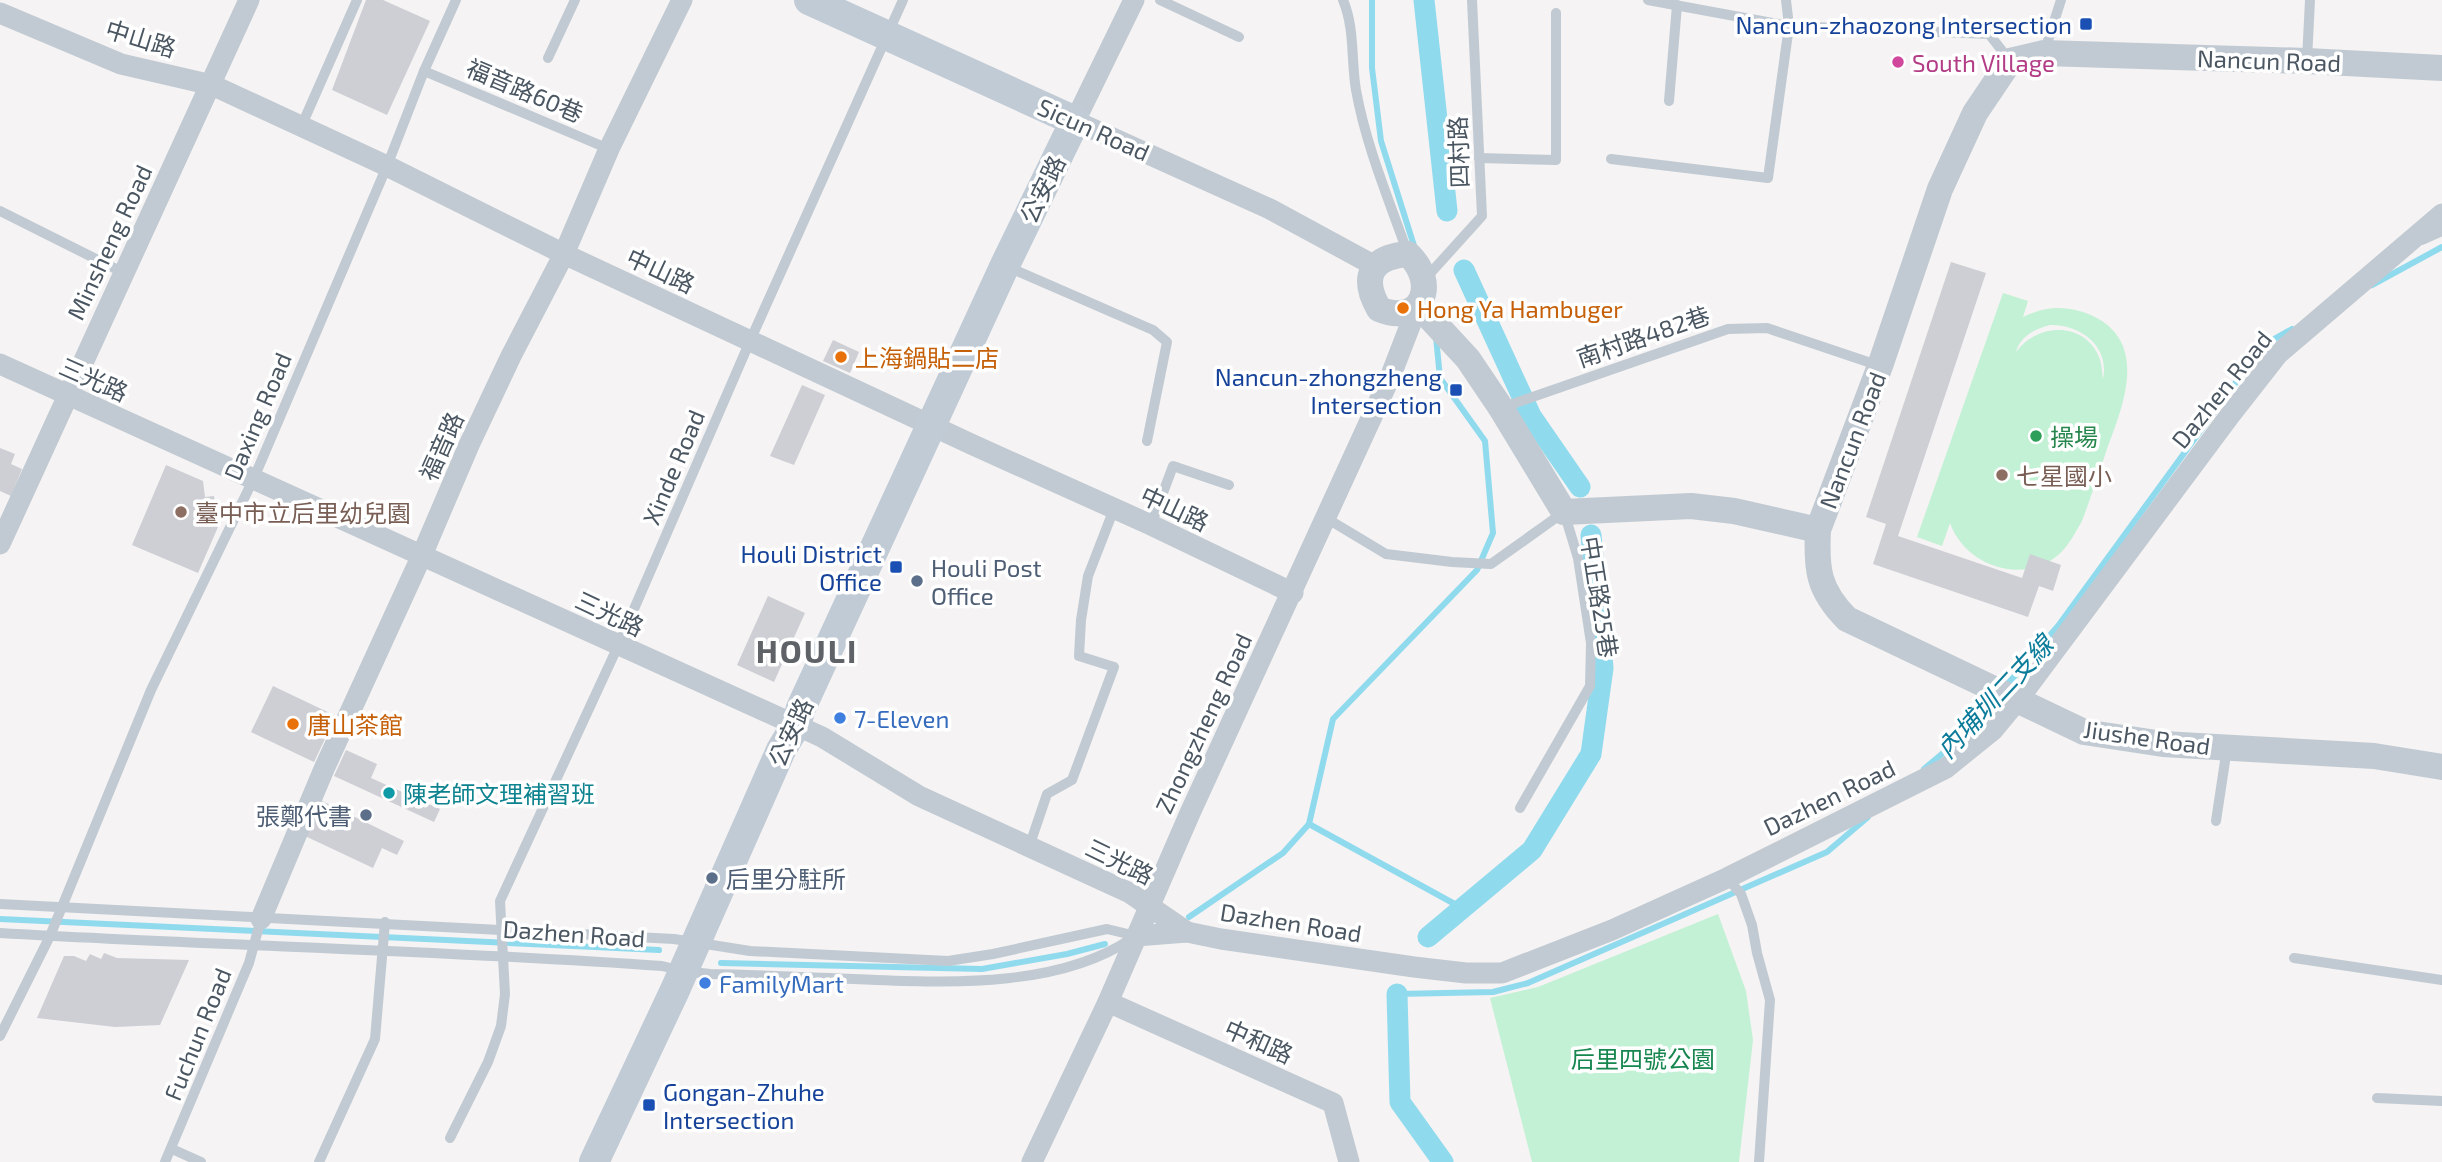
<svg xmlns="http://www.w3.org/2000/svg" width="2442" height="1162" viewBox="0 0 2442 1162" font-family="'Exo 2','Noto Sans TC',sans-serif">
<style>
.green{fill:#c3f1d5;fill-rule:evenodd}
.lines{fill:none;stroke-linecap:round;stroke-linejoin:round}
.stream{stroke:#90daee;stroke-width:6}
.canal{stroke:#90daee;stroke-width:21}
.building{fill:#cdcfd5}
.service{stroke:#c1cad2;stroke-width:10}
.minor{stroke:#c1cad2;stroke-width:21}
.tertiary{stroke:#c1cad2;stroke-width:26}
.secondary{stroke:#c1cbd6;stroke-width:30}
.transit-dot{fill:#1a4fb4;stroke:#fff;stroke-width:2.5}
.hotel-dot{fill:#d1479c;stroke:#fff;stroke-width:2.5}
.food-dot{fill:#e8710a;stroke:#fff;stroke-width:2.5}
.leisure-dot{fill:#2e9e5b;stroke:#fff;stroke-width:2.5}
.education-dot{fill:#8d6e63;stroke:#fff;stroke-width:2.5}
.service-dot{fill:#5c6f8a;stroke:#fff;stroke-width:2.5}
.shop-dot{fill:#3f7fe0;stroke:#fff;stroke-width:2.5}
.culture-dot{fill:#0f9aa8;stroke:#fff;stroke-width:2.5}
.labels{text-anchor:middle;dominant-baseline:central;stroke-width:7;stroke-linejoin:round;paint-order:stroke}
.transit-label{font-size:24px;fill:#164399;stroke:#fff;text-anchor:end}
.street-label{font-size:24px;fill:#4a5661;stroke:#fff}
.hotel-label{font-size:24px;fill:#b23c85;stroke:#fff;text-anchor:start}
.food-label{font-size:24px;fill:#c56008;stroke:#fff;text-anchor:start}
.leisure-label{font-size:24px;fill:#27864d;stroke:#fff;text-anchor:start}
.education-label{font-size:24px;fill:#785e54;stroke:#fff;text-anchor:start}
.service-label{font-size:24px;fill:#4e5e75;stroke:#fff;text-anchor:start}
.shop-label{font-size:24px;fill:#366cbe;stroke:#fff;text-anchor:start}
.culture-label{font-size:24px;fill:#0d838f;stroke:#fff;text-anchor:start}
.park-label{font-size:24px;fill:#17864f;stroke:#fff}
.water-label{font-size:26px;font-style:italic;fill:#0c7c9b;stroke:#fff}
.district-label{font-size:32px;font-weight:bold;letter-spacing:2px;fill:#5f6368;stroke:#fff}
</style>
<rect width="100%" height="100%" fill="#f5f3f3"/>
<g class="green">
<path d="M2003,293L2028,301L2023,317C2046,306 2067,305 2091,315C2150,342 2123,405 2107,449C2099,473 2091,497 2082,521C2075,533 2068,547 2057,556C2020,585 1965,565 1950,523L1942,546L1917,537ZM2050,325C2080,324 2110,346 2103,379C2102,373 2102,364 2099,357C2084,321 2037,323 2016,352C2020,336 2035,329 2050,325Z"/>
<path d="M1718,914L1746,991L1753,1040L1739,1162H1532L1490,998L1538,987Z"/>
</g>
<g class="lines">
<g class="stream">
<path d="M1372,0V68L1381,141L1415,249"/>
<path d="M2372,285L2442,247"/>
<path d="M2005,687L2058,626L2250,363L2267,343L2292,329"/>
<path d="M1924,769L1961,738L1996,698"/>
<path d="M1309,824L1462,908"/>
<path d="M1189,917L1283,853L1309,824L1333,719L1477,570L1493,533L1485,441L1440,378L1436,337"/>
<path d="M0,919L659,950"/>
<path d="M721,963L982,969L1067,954L1105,944"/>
<path d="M1397,994L1493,992L1528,983L1827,852L1868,817"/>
</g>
<g class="canal">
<path d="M1424,0L1447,211"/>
<path d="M1464,270L1531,416L1580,487"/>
<path d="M1428,937L1532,850L1591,754L1603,668L1591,535"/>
<path d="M1397,994L1400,1102L1443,1162"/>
</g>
</g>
<g class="building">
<path d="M366,0H383L430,21L387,115L332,90Z"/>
<path d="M1951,262L1986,273L1898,536L2022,578L2030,554L2061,565L2053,591L2039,586L2028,617L1873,564L1886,524L1866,517Z"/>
<path d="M833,340L859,352L850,373L823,361Z"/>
<path d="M802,385L825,395L794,465L770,456Z"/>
<path d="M0,448L15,454L11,464L22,469L11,496L0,491Z"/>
<path d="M166,465L203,481L205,497L214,496L218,527L198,573L132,545Z"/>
<path d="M768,596L805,613L774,682L737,665Z"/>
<path d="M273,686L336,716L314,762L251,732Z"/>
<path d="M346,750L377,764L371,778L440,809L434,822L334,776Z"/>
<path d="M322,801L404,841L397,855L382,848L373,868L305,836Z"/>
<path d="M104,953L117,958L189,960L160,1025L115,1027L37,1018L64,956H74L86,961L90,954L101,959Z"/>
</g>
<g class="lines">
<g class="service">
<path d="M1160,0L1239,37"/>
<path d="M1343,0C1355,28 1351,61 1356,90C1366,146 1389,200 1408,254"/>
<path d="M1648,0L1789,26L1989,34L2010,61"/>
<path d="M2044,53L2061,0"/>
<path d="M548,58L575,0"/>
<path d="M2307,60L2310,0"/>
<path d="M424,71L609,149"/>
<path d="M1669,101L1677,5"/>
<path d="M301,127L357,0"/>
<path d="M1479,158L1556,160V13"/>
<path d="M1611,159L1768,178L1789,26L1786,0"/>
<path d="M0,211L124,273"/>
<path d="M2422,240L2442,231"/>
<path d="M1008,267L1153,330L1167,342L1147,441"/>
<path d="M1426,278L1482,216L1472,0"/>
<path d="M1501,408L1728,329L1767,328L1880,366"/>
<path d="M1326,518L1386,554L1452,562L1491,564L1564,512L1578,558L1591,643L1590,686L1520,808"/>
<path d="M1151,525L1173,466L1229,485"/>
<path d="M2216,821L2227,748"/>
<path d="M1029,847L1047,794L1072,780L1114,667L1079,656L1081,620L1088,576L1114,509"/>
<path d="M1727,878L1741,894L1752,925L1757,953L1770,1000L1759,1162"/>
<path d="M0,904L674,939L750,951L948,961L993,954L1107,929L1136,936"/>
<path d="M0,933C221,946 442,950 662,966L683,971L710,974C766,975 821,978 876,980C957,983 1061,986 1131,939"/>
<path d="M2294,958L2442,980"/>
<path d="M0,1036L50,936L151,690L254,478L387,166L424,71L456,0"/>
<path d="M2377,1098L2442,1101"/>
<path d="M450,1138L488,1062L501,1026L505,994L500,901L618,646L750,341L903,0"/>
<path d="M172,1149L201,1162"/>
<path d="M165,1162L249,963L261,919"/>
<path d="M319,1162L375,1039L385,922"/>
</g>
<g class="minor">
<path d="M1134,0L1075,121L1270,209L1375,266"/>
<path d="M0,13L121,64L212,85L387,166L564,254L971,444L1151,525L1293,593"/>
<path d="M0,364L822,737L919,796L1130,893L1187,932"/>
<path d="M0,544L249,0"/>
<path d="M261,919L324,769L422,555L469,445L511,356L564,254L609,149L682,0"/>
<path d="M1136,936L1187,932L1221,939L1414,967L1466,973H1502L1612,930L1727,878L1946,768L1993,730L2017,701L2231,414L2278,354L2442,214"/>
<path d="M1108,1002L1333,1103L1349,1162"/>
<path d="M1032,1162L1108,1002L1190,813L1391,375L1418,305"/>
</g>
<g class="tertiary">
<path d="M1408,254C1439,283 1422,327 1379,309C1360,276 1372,257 1408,254Z"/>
<path d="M1418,305L1468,359L1501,408L1564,512L1691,506L1734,511L1818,530L1880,366L1940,189L1975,113L2010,61L2044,53L2307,61L2442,68"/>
<path d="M1818,530C1816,569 1818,590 1847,619L2084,732L2163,744L2374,756L2442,767"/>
</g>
<path class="secondary" d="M594,1162L675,990L781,750L796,725L801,708L1005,265L1075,121L809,0"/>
</g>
<g class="transit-dot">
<rect x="2079" y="17" width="14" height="14" rx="3.5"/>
<rect x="1449" y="383" width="14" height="14" rx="3.5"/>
<rect x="889" y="560" width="14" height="14" rx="3.5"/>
<rect x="642" y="1098" width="14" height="14" rx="3.5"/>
</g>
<circle class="hotel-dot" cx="1898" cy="62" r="7"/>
<g class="food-dot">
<circle cx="1403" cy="308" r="7"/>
<circle cx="841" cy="357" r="7"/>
<circle cx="293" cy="724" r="7"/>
</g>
<circle class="leisure-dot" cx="2036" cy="436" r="7"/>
<g class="education-dot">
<circle cx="2002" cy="475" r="7"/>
<circle cx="181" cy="512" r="7"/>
</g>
<g class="service-dot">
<circle cx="917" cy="581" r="7"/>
<circle cx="366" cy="815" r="7"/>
<circle cx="712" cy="878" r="7"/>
</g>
<g class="shop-dot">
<circle cx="840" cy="718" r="7"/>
<circle cx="705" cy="983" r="7"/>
</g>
<circle class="culture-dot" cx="389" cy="793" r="7"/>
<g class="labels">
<g class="transit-label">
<text x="2072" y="24">Nancun-zhaozong Intersection</text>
<text x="1442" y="376">Nancun-zhongzheng<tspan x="1442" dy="28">Intersection</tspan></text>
<text x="882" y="553">Houli District<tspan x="882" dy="28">Office</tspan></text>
<text x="663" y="1091" text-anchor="start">Gongan-Zhuhe<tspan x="663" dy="28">Intersection</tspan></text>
</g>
<g class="street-label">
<text transform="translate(141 38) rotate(17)">中山路</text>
<text transform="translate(2269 60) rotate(2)">Nancun Road</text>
<text transform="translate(525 90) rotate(23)">福音路60巷</text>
<text transform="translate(1094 129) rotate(24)">Sicun Road</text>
<text transform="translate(1458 152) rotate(-92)">四村路</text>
<text transform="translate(1042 189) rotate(-64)">公安路</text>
<text transform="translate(109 242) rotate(-65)">Minsheng Road</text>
<text transform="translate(661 270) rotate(25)">中山路</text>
<text transform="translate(1643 336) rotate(-19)">南村路482巷</text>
<text transform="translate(94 379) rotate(24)">三光路</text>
<text transform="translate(2221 389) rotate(-51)">Dazhen Road</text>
<text transform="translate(257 416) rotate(-67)">Daxing Road</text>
<text transform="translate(1852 440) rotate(-69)">Nancun Road</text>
<text transform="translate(441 446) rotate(-66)">福音路</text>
<text transform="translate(673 467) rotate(-67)">Xinde Road</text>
<text transform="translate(1175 508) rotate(25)">中山路</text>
<text transform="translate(1600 597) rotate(81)">中正路25巷</text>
<text transform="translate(610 613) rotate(25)">三光路</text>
<text transform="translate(1203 723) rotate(-65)">Zhongzheng Road</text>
<text transform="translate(790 732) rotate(-65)">公安路</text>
<text transform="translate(2147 737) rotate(8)">Jiushe Road</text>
<text transform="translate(1829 797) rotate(-26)">Dazhen Road</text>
<text transform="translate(1120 861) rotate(26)">三光路</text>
<text transform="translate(1291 922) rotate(9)">Dazhen Road</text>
<text transform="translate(574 933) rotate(4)">Dazhen Road</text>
<text transform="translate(197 1034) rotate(-68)">Fuchun Road</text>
<text transform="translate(1259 1041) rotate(24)">中和路</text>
</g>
<g class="hotel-label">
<text x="1912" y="62">South Village</text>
</g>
<g class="food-label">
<text x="1417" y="308">Hong Ya Hambuger</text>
<text x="855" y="357">上海鍋貼二店</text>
<text x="307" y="724">唐山茶館</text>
</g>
<g class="leisure-label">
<text x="2050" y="436">操場</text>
</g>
<g class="education-label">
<text x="2016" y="475">七星國小</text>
<text x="195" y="512">臺中市立后里幼兒園</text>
</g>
<g class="service-label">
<text x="931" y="567">Houli Post<tspan x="931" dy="28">Office</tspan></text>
<text x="352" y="815" text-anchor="end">張鄭代書</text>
<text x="726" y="878">后里分駐所</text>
</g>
<g class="shop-label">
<text x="854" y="718">7-Eleven</text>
<text x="719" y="983">FamilyMart</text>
</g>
<g class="culture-label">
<text x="403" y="793">陳老師文理補習班</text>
</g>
<g class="park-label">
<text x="1643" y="1058">后里四號公園</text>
</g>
<g class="water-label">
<text transform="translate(1994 696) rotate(-47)">內埔圳二支線</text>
</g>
<g class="district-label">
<text x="807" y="650">HOULI</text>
</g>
</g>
</svg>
